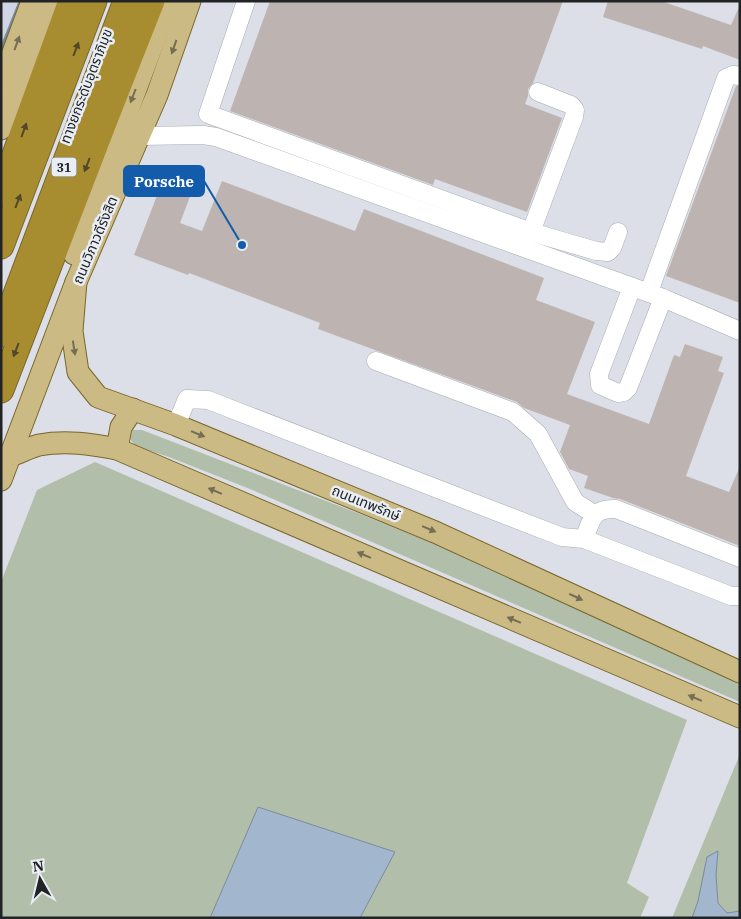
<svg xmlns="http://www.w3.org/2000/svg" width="741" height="919" viewBox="0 0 741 919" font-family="'IBM Plex Serif','Noto Sans Thai',serif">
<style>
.built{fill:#cfd5e4}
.green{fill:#b1beaa}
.water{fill:#a2b6ce;stroke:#7b8a9b}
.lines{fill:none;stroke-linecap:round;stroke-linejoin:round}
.stream{stroke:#7b8a9b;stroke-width:4.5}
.building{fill:#bdb4b1}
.minor-casing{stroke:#a8abb2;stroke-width:19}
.major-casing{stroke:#79672c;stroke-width:23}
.highway-casing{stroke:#79672c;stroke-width:27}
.minor{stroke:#fff;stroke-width:18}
.major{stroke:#cbba83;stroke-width:21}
.highway{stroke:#a88c30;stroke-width:25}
.oneway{fill:#766e54}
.oneway2{fill:#504829}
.labels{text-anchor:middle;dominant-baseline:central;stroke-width:5;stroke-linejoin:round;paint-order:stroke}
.shield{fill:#e9edf4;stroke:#5d6063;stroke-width:1}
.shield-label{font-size:12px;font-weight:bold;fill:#212325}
.street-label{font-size:14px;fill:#212325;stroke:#e9edf4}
.leader{fill:none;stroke:#135cab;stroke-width:2}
.callout-dot{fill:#135cab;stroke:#e9edf4;stroke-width:2}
.callout{fill:#135cab;stroke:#135cab;stroke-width:2}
.callout-label{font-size:15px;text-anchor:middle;font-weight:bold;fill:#fff}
</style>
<rect width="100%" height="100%" fill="#dcdfe7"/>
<path class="built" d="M1,1H21L1,52Z"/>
<g class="green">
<path d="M133,430H142L360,514L494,568L740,681V702L250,489L169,457L135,446L129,437Z"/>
<path d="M95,462L687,720L627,883L649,897L640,918H360L395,852L258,807L210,918H1V582L37,490Z"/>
<path d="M740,754V911L727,913L718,903L716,875L718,852L692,918H672Z"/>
</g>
<g class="water">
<path d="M258,807L395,852L360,918H210Z"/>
<path d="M718,851L716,875L718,903L727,913L740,911V918H692L698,901L707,857Z"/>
</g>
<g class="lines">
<path class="stream" d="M1,51L21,1"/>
</g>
<g class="building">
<path d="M270,1H563L533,83L528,89V96L525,104L562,118L527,212L435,179L433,185L230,111Z"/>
<path d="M608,1H661L731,25L740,5V60L703,46L702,49L603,17Z"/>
<path d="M736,86H740V303L666,276Z"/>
<path d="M165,175L194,186L180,223L202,231L222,181L355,231L364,209L544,278L536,300L595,322L567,394L649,424L674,355L680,357L685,344L723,357L718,371L724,373L686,476L729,492L740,466V546L620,499L613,498L584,488L588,476L569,469L560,452L570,425L524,408L517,402L318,329L320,323L189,273L188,275L134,255Z"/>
</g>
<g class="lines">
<g class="minor-casing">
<g id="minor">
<path d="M246,1L208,114L531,232L596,251L608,252L612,248L618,232"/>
<path d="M139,136L203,135L216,137L663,298L740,331"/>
<path d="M531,232L574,117L575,110L571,105L538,92"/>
<path d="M632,287L599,374L600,385L618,393L624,392L628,388L663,298"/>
<path d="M649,292L726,78L733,75L740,76"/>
<path d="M376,361L513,412L538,434L575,502L594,514"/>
<path d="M176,425L187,399L208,400L562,537L584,539L731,596H740"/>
<path d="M584,539C592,519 592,508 616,509L740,558"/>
</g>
</g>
<g class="major-casing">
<g id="major">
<path d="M1,85L32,1"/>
<path d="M1,129L49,1"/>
<path d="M74,254L169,1"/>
<path d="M76,282L72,331L78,372L98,397L176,425L435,532L740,672"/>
<path d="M117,449L121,427L133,409"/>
<path d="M10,456C20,453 30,447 39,445C66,440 91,444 117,449L740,717"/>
<path d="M1,480L76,282L157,95L190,1"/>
</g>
</g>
<g class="highway-casing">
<g id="highway">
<path d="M1,193L71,1"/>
<path d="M1,246L94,1"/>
<path d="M1,334L126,1"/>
<path d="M1,390L105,120L152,1"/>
</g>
</g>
<use href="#minor" class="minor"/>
<use href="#major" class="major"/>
<use href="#highway" class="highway"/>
</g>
<defs><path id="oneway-solid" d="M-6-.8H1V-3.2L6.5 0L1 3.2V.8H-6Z" transform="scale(1.25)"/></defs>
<g class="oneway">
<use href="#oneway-solid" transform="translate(17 43) rotate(-70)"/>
<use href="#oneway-solid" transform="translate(174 47) rotate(109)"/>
<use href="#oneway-solid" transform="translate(133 96) rotate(111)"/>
<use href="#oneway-solid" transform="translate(74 348) rotate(81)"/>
<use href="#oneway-solid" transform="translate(198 434) rotate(22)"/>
<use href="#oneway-solid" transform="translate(215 491) rotate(-157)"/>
<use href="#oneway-solid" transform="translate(429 529) rotate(23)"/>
<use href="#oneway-solid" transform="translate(364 555) rotate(-157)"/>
<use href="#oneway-solid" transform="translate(576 597) rotate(25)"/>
<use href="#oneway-solid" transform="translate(514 620) rotate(-157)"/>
<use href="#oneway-solid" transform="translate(695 698) rotate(-157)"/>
</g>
<g class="oneway2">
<use href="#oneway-solid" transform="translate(76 49) rotate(-69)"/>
<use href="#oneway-solid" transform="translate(24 130) rotate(-70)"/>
<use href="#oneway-solid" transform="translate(87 165) rotate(111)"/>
<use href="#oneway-solid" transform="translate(18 201) rotate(-69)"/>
<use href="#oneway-solid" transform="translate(16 350) rotate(111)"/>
</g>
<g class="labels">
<rect class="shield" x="51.5" y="157.5" width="25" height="19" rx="4"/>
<g class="shield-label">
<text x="64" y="167">31</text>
</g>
<g class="street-label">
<text transform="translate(86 86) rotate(-69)">ทางยกระดับอุตราภิมุข</text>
<text transform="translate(95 240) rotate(-67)">ถนนวิภาวดีรังสิต</text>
<text transform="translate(366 503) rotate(22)">ถนนเทพรักษ์</text>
</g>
</g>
<path class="leader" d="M242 245L204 181"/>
<circle class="callout-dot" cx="242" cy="245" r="5"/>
<rect class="callout" x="124" y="166" width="80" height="30" rx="5"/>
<g class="callout-label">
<text x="164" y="187">Porsche</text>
</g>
<rect width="741" height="919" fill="none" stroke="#212325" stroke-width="5"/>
<g transform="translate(40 879) rotate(352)" stroke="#e9edf4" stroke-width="4" paint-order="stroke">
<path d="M0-4L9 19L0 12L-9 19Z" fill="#212325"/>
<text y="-8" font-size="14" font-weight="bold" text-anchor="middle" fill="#212325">N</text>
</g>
</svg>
